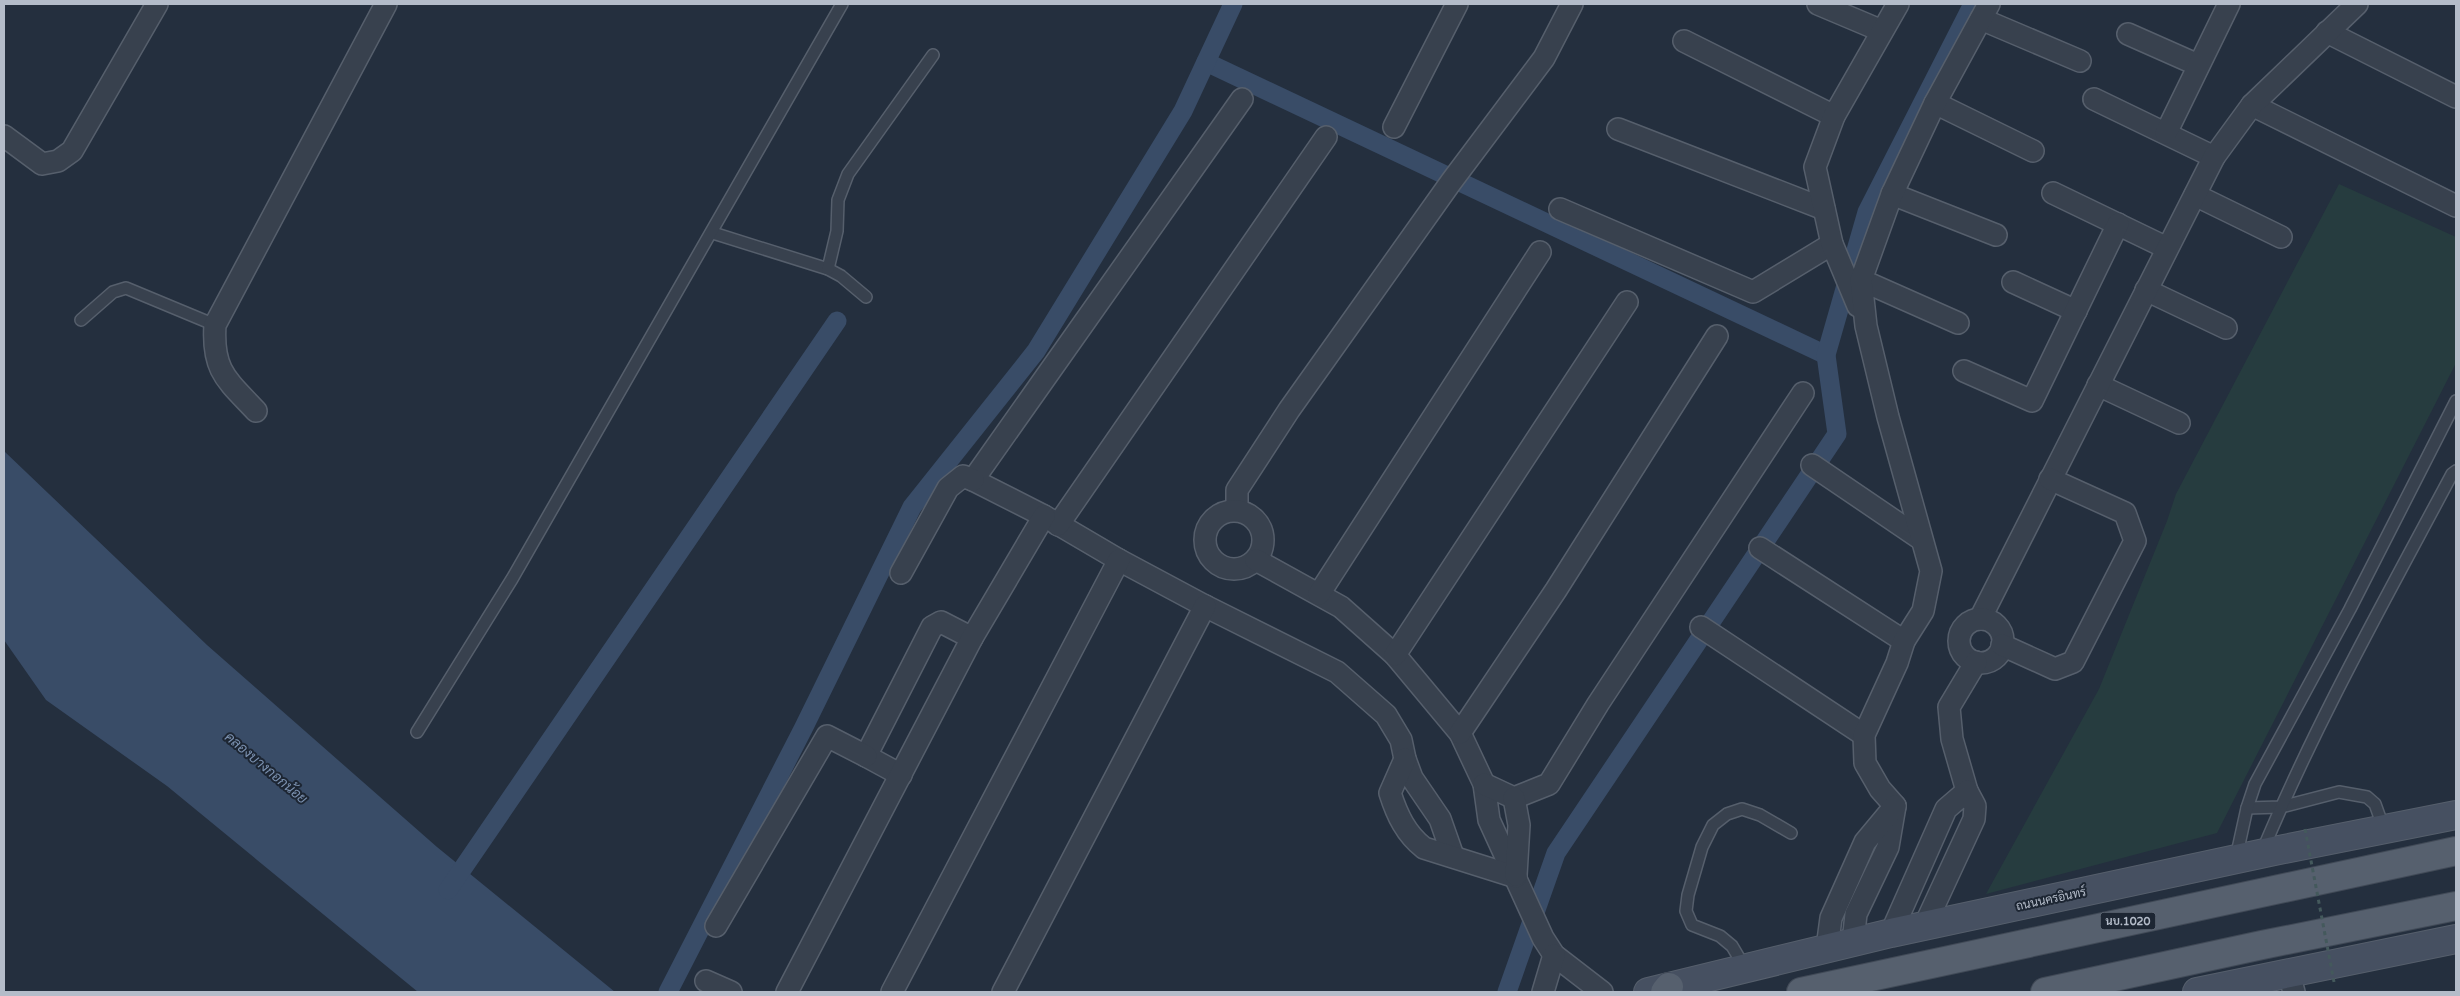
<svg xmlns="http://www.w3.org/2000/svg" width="2460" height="996" viewBox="0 0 2460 996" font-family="'Varela Round',Sarabun,sans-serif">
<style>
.green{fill:#263c3f}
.water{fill:#394c67}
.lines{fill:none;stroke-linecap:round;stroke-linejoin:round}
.canal{stroke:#394c67;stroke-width:19}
.service-casing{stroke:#565f6c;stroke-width:14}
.minor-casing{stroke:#565f6c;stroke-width:24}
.secondary-casing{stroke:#565f6c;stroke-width:30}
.primary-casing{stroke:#414a57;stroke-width:30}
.service{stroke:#38414e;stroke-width:11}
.minor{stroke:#38414e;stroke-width:21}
.secondary{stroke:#465061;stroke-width:28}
.primary{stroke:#56606e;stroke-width:28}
.path-bridge{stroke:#44595c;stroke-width:3;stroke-dasharray:4 4;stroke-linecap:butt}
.labels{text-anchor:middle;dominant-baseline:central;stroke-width:4;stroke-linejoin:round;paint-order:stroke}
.shield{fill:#1d2633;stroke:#878f9c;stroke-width:1}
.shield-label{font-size:11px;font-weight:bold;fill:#b4bcc9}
.street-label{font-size:12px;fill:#b4bcc9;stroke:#1d2633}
.water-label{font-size:14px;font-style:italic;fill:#7c92b1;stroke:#1d2633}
</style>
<rect width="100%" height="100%" fill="#242f3e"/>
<path class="green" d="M2339,184L2456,237V363L2217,833L1986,894L2099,689L2167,521L2176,494Z"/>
<path class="water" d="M4,451L207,645L437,847L615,992H418L167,786L46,700L4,640Z"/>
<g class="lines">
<g class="canal">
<path d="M1206,62L1826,355"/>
<path d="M448,890L837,321"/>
<path d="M668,992L803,729L912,507L1036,351L1183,111L1233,4"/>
<path d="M1507,992L1556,853L1837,434L1826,355L1867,212L1973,4"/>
</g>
<g class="service-casing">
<g id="service">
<path d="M713,233L828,269L841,276L866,297"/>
<path d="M828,269L837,231L838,200L848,174L933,55"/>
<path d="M81,320L113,292L126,288L215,325"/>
<path d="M417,732L512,579L842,4"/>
<path d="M2247,808L2281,807L2339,792L2367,797L2375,804L2384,829"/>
<path d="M2262,852C2316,722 2386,598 2452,474L2456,471"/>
<path d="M2236,858L2247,808L2255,784L2350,609L2456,401"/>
<path d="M1745,968L1732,946L1720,936L1692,925L1686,911L1688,895L1702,847L1713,825L1727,814L1742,809L1760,815L1791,833"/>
</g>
</g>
<g class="minor-casing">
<g id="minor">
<path d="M1818,4L1882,31"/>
<path d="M1981,19L2080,61"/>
<path d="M2327,32L2456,97"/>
<path d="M2128,34L2198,65"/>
<path d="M1684,41L1834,116"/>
<path d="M1242,99L973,480L1044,516L1119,560L1205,606L1337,672L1386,715L1401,740L1405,759L1412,778L1440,819L1453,856"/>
<path d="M2094,99L2214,157"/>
<path d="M1935,103L2033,151"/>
<path d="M2252,105L2456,206"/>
<path d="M1394,127L1457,4"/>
<path d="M1618,129L1824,209"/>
<path d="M2166,133L2229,4"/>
<path d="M4,136L42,164L58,161L72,151L157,4"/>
<path d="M2053,193L2167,248"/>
<path d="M1892,194L1996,235"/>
<path d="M2195,195L2281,237"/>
<path d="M1560,209L1753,292L1832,244"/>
<path d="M1861,280L1958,323"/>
<path d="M2013,282L2076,311"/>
<path d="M2146,290L2226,328"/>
<path d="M1858,306L1832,244L1815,167L1834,116L1898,4"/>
<path d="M1964,371L2032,401L2118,224"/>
<path d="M2098,385L2179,423"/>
<path d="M256,411C227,380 212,371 215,325L386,4"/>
<path d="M1812,465L1921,539"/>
<path d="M1237,510V490L1289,410L1451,182L1544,58L1572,4"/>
<circle cx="1234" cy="540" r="29"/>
<path d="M1058,525L1326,137"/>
<path d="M1760,548L1904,641"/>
<path d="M1256,560L1341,607L1395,655L1460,733L1484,784L1489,820L1543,938L1554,955L1602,992"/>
<path d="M901,573L948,488L963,476L973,480"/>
<path d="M1319,594L1540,252"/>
<path d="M1980,619L2214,157L2252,105L2357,4"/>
<circle cx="1981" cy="641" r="22"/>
<path d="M1701,627L1864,735"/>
<path d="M2002,645L2055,669L2073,662L2135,541L2125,513L2050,479"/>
<path d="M1395,655L1627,302"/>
<path d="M1460,733L1556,590L1717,336"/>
<path d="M1405,759L1390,793C1397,815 1406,834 1424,848L1516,877"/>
<path d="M901,775L866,756L932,627L941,622L972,638"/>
<path d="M1484,784L1514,798L1549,784L1598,704L1803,393"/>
<path d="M1967,791L1952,739L1949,707L1976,662"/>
<path d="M1514,798L1519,825L1516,875"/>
<path d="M716,926L827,736L866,756"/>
<path d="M1891,933L1946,809L1967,791L1975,806L1974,819L1924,927"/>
<path d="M1853,942L1856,914L1888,847L1895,806L1880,789L1865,763L1864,735L1897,663L1904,641L1923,611L1931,571L1888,417L1866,326L1861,280L1892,194L1935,103L1989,4"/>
<path d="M1827,948L1831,918L1865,842L1895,806"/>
<path d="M2289,974L2294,992"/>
<path d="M706,981L731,992"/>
<path d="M787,992L972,638L1044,516"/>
<path d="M892,992L1119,560"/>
<path d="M1003,992L1205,606"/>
<path d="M1543,992L1554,955"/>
</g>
</g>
<g class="secondary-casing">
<g id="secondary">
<path d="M1648,992L1891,933L2274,851L2456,815"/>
<path d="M2197,992L2456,939"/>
</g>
</g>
<g class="primary-casing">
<g id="primary">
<path d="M1665,992L1669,987"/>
<path d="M1801,992L2456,851"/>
<path d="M2045,992L2262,945L2456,906"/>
</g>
</g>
<use href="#service" class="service"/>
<use href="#minor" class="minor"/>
<use href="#secondary" class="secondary"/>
<use href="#primary" class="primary"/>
<path class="path-bridge" d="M2305,829L2334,982"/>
</g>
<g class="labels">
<rect class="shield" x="2100.5" y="912.5" width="55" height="17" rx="4"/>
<g class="shield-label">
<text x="2128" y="921">นบ.1020</text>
</g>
<g class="street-label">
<text transform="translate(2051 899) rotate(-12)">ถนนนครอินทร์</text>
</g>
<g class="water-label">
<text transform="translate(266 768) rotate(40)">คลองบางกอกน้อย</text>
</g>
</g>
<rect width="2460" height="996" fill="none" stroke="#b4bcc9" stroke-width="10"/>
</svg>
